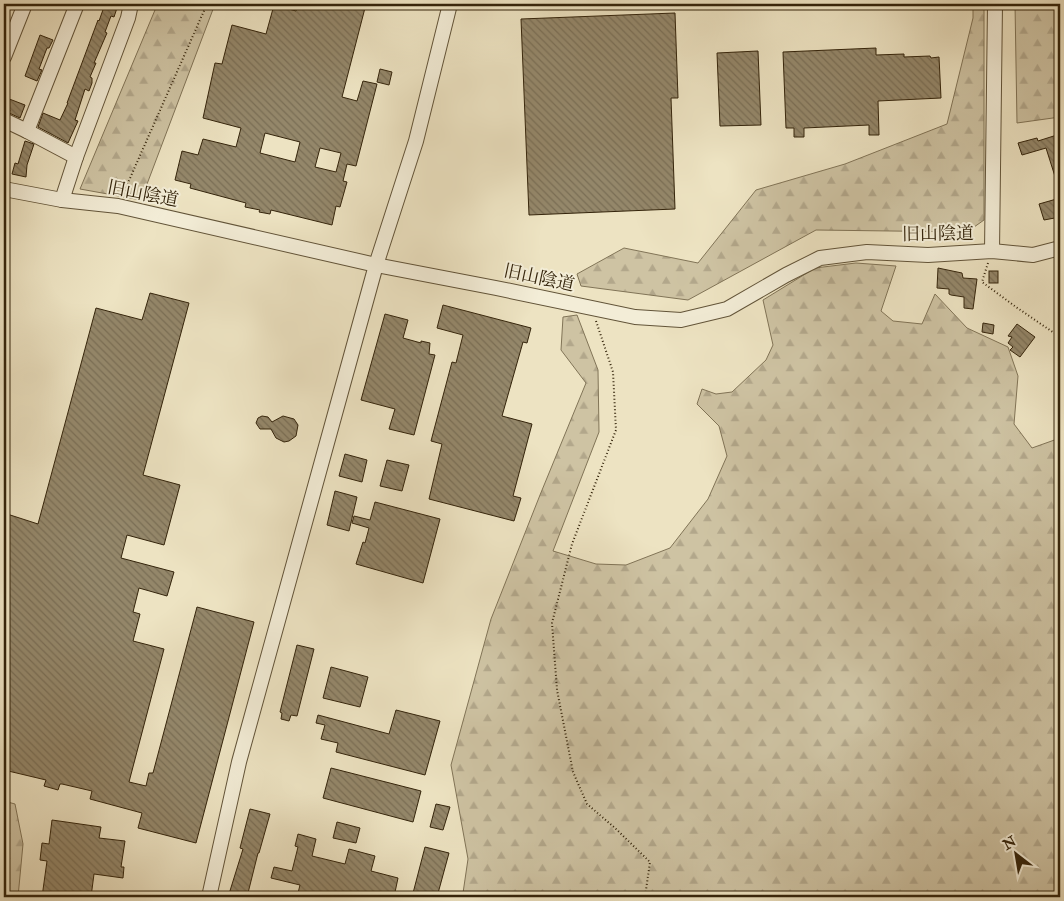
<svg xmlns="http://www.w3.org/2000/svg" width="1064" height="901" viewBox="0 0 1064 901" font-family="'IM FELL Double Pica','Noto Serif JP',serif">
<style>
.forest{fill:url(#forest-firs);stroke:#817457}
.building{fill:url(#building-back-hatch);stroke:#34240b;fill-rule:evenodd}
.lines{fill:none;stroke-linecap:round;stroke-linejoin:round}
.minor-casing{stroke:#625439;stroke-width:16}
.path{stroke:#34240b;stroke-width:2;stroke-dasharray:1 2.5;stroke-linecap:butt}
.minor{stroke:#f3edd7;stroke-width:14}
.labels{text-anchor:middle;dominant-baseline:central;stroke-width:4;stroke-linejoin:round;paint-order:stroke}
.street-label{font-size:18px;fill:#34240b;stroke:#f3edd7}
</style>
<defs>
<pattern id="forest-firs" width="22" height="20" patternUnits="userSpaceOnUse" patternTransform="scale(1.25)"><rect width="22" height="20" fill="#cec3a3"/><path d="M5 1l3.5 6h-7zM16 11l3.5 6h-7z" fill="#b2a78b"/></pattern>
<pattern id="building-back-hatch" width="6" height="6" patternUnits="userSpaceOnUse" patternTransform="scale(1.25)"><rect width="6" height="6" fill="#94876a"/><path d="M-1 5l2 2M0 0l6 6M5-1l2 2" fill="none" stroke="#7a6e55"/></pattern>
</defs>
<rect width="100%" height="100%" fill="#ede3c2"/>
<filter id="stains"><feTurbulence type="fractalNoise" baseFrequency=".004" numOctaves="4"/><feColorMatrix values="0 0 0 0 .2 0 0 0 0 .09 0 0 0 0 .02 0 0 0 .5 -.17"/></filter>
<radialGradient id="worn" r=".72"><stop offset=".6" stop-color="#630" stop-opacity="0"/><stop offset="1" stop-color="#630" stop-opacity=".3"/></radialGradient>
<g class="forest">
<path d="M155,4H215L141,200L80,189L155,10Z"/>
<path d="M973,4H984V220L967,232L816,230L688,300L581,286L577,274L624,248L698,263L756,190L845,164L947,124L973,18Z"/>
<path d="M1015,4H1060V117L1017,123Z"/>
<path d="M856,263L896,266L881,311L893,321L922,324L935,294L967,328L1008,347L1018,376L1014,424L1032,448L1060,438V897H464L463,893L468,859L451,765L491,619L540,495L586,383L561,350L563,317L577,315L598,370L599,432L553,551L596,564L626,565L670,548L708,499L727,456L719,426L697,404L702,389L716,394L732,392L766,360L773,345L763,300L815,268Z"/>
<path d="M4,801L15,804L23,844L18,897H4Z"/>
</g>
<g class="building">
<path d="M105,4L117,8L114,17L111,16L105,32L107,33L94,63H96L90,77L92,78V83L89,91L85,89L75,120L78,121L68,143L38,127L43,113L60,120L68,103H67L98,20L99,21Z"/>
<path d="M297,4H366L342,97L357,101L363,81L377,84L356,166L347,164L343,181L347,182L340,207L336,206L332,225L271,210L270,214L259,212L260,210L245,207L246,203L190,188L191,184L175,180L182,151L198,155L203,139L236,147L241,128L203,118L215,63L222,64L232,25L266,34L274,5L296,11ZM265,133L300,142L295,162L260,153ZM320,148L341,153L336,172L315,167Z"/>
<path d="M675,13L678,98H671L675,209L529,215L521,19Z"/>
<path d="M40,35L53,40L49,48H47L39,69L42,70L37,81L25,76Z"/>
<path d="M876,48V55L904,54V57L930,56L931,58L939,57L941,98L878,101L879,135H869V125L804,128V137H794V128H786L783,52Z"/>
<path d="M758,51L761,125L720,126L717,53Z"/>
<path d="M380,69L392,72L389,85L377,82Z"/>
<path d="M4,97L25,105L20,118L9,113L10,110L4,107Z"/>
<path d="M1060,134V186H1058L1046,148L1022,155L1018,143L1037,138L1038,141Z"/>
<path d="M25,141L34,144L27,165L26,177L12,174L15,163L18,164Z"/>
<path d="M1060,198V217L1044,220L1039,204Z"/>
<path d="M938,268L962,273L963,278L977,279L973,309L964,308V297L951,295L949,294V289L937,288Z"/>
<rect x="989" y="271" width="9" height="12"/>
<path d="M150,293L189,303L143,475L180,485L164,545L127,535L121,558L174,572L167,596L139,588L133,612L140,614L133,641L164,649L129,782L146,786L149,773H153L197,607L254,622L196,843L138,828L142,813L90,799L92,791L62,784H60L58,790L44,786L46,780L4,770V629L8,613L4,612V513L38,524L96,308L142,320Z"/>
<path d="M443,305L531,328L527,343L523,342L502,416L532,424L513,496L521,498L514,521L429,499L442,444L431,441L452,362L456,363L463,335L437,328Z"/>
<path d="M385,314L408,320L403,338L421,343V341L430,343L429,354L435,355L414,435L389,429L395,409L361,400Z"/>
<path d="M983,323L994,325L993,334L982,332Z"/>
<path d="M1017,324L1035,337L1020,357L1010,350L1013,347L1008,343L1012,337L1008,336Z"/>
<path d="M262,416L268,417L272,422L283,416L294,419L298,425L296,436L289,441L284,442L276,438L271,429H260L256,423L258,418Z"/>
<path d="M345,454L367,460L362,482L339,476Z"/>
<path d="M387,460L409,465L402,491L380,486Z"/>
<path d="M335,491L357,497L349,531L327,525Z"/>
<path d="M375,502L440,519L423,583L356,564L363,542L365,543L369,528L352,523L354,516L370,520Z"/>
<path d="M297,645L314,649L297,716L291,715L289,721L281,719L282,713L280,712Z"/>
<path d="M331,667L368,677L360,707L323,698Z"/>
<path d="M396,710L440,721L425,775L336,752L338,743L321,739L325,725L316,723L318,715L389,734Z"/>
<path d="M331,768L421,791L413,822L323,798Z"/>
<path d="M436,804L450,807L443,830L430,827Z"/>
<path d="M250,809L270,814L259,853H258L247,897H242L229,894L243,849L240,848Z"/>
<path d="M52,820L101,827L99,838L125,841L121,867H124L123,878L94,874L91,897H42L47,861L40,860L42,843L49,844Z"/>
<path d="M337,822L360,828L356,843L333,838Z"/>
<path d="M298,834L316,839L312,856L345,864L349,849L375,856L371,871L398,878L394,897H345L325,892L324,897H297L300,885L271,878L274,867L292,871L298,847L295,846Z"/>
<path d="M425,847L449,853L437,897H412Z"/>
</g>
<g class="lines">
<g class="minor-casing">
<g id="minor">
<path d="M4,57L25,4"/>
<path d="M4,120L27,131L76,157"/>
<path d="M27,131L77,4"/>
<path d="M4,189L62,200L118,206L376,265L496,288L635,317L681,320L727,309L786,275L820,258L867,252L928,255L992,251L1033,255L1060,248"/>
<path d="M62,200L76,157L128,18L131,4"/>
<path d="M992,251L995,4"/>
<path d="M209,897L239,762L376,265L416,141L450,4"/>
</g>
</g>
<g class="path">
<path d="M123,194L207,4"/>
<path d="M988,263L982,282L1016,307L1060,337"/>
<path d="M596,321L613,372L616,430L572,544L552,623L557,690L573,772L587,804L615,828L650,862L645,897"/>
</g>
<use href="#minor" class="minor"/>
</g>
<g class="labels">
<g class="street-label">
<text transform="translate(143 194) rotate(11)">旧山陰道</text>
<text transform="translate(938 234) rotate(-1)">旧山陰道</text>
<text transform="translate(539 278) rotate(12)">旧山陰道</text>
</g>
</g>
<rect width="1064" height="901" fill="none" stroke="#ede3c2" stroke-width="20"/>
<rect x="5" y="5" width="1054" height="891" fill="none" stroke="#34240b" stroke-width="2.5"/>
<rect x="10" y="10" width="1044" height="881" fill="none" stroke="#34240b"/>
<g transform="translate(1016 854) rotate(329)" stroke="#f3edd7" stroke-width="4" paint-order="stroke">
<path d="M0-4L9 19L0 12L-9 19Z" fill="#34240b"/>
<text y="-8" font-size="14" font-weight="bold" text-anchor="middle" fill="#34240b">N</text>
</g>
<rect width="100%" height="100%" filter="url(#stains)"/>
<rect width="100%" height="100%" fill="url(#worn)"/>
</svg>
